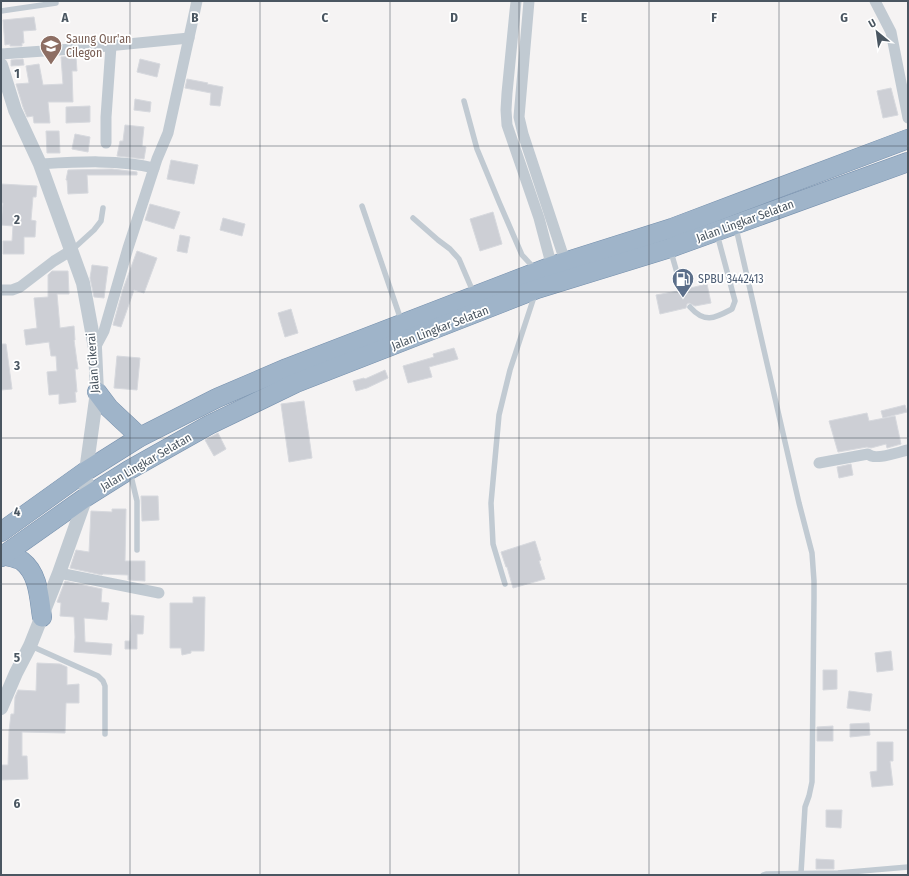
<svg xmlns="http://www.w3.org/2000/svg" width="909" height="876" viewBox="0 0 909 876" font-family="'Fira Sans Condensed',sans-serif">
<style>
.building{fill:#cdcfd5;stroke:#d7d9de}
.lines{fill:none;stroke-linecap:round;stroke-linejoin:round}
.trunk-casing{stroke:#7690ad;stroke-width:20}
.service{stroke:#c1cad2;stroke-width:5.5}
.minor{stroke:#c1cad2;stroke-width:11}
.tertiary{stroke:#c1cad2;stroke-width:14}
.trunk{stroke:#9fb4c9;stroke-width:19}
.grid{fill:none;stroke:#4a5661;stroke-width:1;stroke-opacity:0.55}
.labels{text-anchor:middle;dominant-baseline:central;stroke-width:3.5;stroke-linejoin:round;paint-order:stroke}
.education-label{font-size:12px;fill:#785e54;stroke:#fff;text-anchor:start}
.street-label{font-size:12px;fill:#4a5661;stroke:#fff}
.service-label{font-size:12px;fill:#4e5e75;stroke:#fff;text-anchor:start}
.grid-label{font-size:13px;text-anchor:middle;font-weight:bold;fill:#4a5661;stroke:#fff;stroke-width:3.5;stroke-linejoin:round;paint-order:stroke}
</style>
<rect width="100%" height="100%" fill="#f5f3f3"/>
<g class="building">
<path d="M34,17L36,30L23,31L24,43H22V46H10V44L5,45L3,20Z"/>
<path d="M76,56L77,71H72L73,102H48L50,123H34L33,116L27,117L23,107L16,84L29,83L26,66L39,64L43,85L63,84L61,57Z"/>
<path d="M23,59L24,65L11,66V60Z"/>
<path d="M140,59L160,64L157,77L137,72Z"/>
<path d="M187,79L208,83L207,84L223,87L220,106L210,105L211,93L185,88Z"/>
<path d="M891,88L898,115L883,118L877,91Z"/>
<path d="M135,99L151,102L150,112L134,110Z"/>
<path d="M90,106V122L66,123V107Z"/>
<path d="M125,125L144,127L142,146L146,147L144,159L117,156L120,141H123Z"/>
<path d="M46,131H59L60,153H47Z"/>
<path d="M75,134L90,137L88,152L72,149Z"/>
<path d="M171,160L198,165L194,184L167,179Z"/>
<path d="M112,169L137,172V175H87L88,193L68,194L67,180H66L68,170Z"/>
<path d="M1,184L37,186L36,197H33L31,220L36,221L35,237H24V254H3V241H12L13,226L1,225L3,203H1Z"/>
<path d="M150,204L180,212L174,229L145,220Z"/>
<path d="M493,212L502,244L480,251L470,219Z"/>
<path d="M223,218L245,224L242,236L220,230Z"/>
<path d="M180,235L190,237L187,253L177,251Z"/>
<path d="M137,251L157,258L144,293L134,290L121,327L113,325L123,289Z"/>
<path d="M92,265L108,267L104,298L94,297L90,278Z"/>
<path d="M52,271H68L69,294H57L60,328L74,326L75,340H74L78,369H75L77,392H75L76,402L59,404V394L49,395L47,372L57,371L56,356H51L49,342L26,345L24,330L37,328L34,298L48,297V275Z"/>
<path d="M707,284L711,303L695,306L689,303L687,304L686,308L660,314L656,295L678,291L679,293L683,294L685,293L686,289Z"/>
<path d="M291,309L298,333L285,337L278,313Z"/>
<path d="M1,344H6L12,389L1,390Z"/>
<path d="M454,348L458,359L429,367L432,377L408,383L403,366L434,357L433,354Z"/>
<path d="M117,356L140,358L137,390L114,388Z"/>
<path d="M385,370L388,378L367,388L356,391L353,381L364,378L365,379Z"/>
<path d="M304,401L312,458L289,462L281,404Z"/>
<path d="M905,405L907,412L883,418L881,411Z"/>
<path d="M867,413L869,421L895,416L901,444L887,448L886,444L871,448L867,447L838,452L829,421Z"/>
<path d="M218,433L226,449L214,456L205,440Z"/>
<path d="M851,464L853,475L839,478L837,467Z"/>
<path d="M141,496H158L159,520L142,521Z"/>
<path d="M112,509H126L125,561H145V581L128,580V575L103,574L102,575L70,568L76,550L89,552L91,511L112,512Z"/>
<path d="M535,541L541,560L539,561L545,579L513,588L507,567H506L501,552Z"/>
<path d="M65,581L102,589L101,602L109,603L107,620L84,618L85,642L112,644L111,655L74,652L75,637L74,617L60,616L61,603L57,602Z"/>
<path d="M193,597H205L204,651H191V653L182,655L181,648H170V603H193Z"/>
<path d="M131,615L144,616L143,634H137V649H125V641H130Z"/>
<path d="M891,651L893,670L877,672L875,653Z"/>
<path d="M37,663L60,664L67,667V685L79,684V703H66L65,733L22,732V756H27L28,779L1,780V765H8L9,731L11,714H14L15,697L18,690L36,691Z"/>
<path d="M823,670H837V689L823,690Z"/>
<path d="M849,691L872,694L870,711L847,708Z"/>
<path d="M869,723L870,735L850,737V724Z"/>
<path d="M833,726V741H817V727Z"/>
<path d="M877,742H893V761H890L893,785L872,787L870,772L877,771Z"/>
<path d="M826,810H842L841,828L826,827Z"/>
<path d="M816,859L834,860V869H816Z"/>
</g>
<g class="lines">
<g class="trunk-casing">
<g id="trunk">
<path d="M97,392L109,408L140,437"/>
<path d="M1,532L86,471L140,437L217,398L287,368L552,266L672,228L908,139"/>
<path d="M3,555C9,557 17,558 22,561C39,574 39,598 42,617"/>
<path d="M1,557L86,497L129,470L209,425L296,383L537,289L670,248L908,162"/>
</g>
</g>
<g class="service">
<path d="M1,11L56,3"/>
<path d="M464,101L477,149L499,202L522,255L535,269"/>
<path d="M362,206L401,320"/>
<path d="M413,218L438,240L450,249L459,259L474,294"/>
<path d="M736,228L799,503L812,553L814,581V598L812,782L809,796L805,807L801,873"/>
<path d="M72,250L94,230L101,221L103,208"/>
<path d="M671,252L682,290"/>
<path d="M690,307C705,324 715,318 732,309L735,301L717,234"/>
<path d="M130,472L137,501V550"/>
<path d="M505,584L493,544L491,503L499,415L510,370L535,294"/>
<path d="M31,646L98,676L103,681L105,686V734"/>
<path d="M763,875L766,874L838,873L908,867"/>
</g>
<g class="minor">
<path d="M516,1L507,93L506,110L507,125L539,218L553,271"/>
<path d="M529,1L519,117L523,134L565,261L564,266"/>
<path d="M875,1L891,32L908,118"/>
<path d="M1,54L87,48L189,38"/>
<path d="M106,143V117L111,46"/>
<path d="M40,164C74,162 121,159 154,168"/>
<path d="M1,290H12L20,287L54,261L72,250"/>
<path d="M95,348L104,331L128,248L157,159L168,133L197,1"/>
<path d="M819,463L868,454C875,461 898,452 908,450"/>
<path d="M59,573L159,593"/>
</g>
<path class="tertiary" d="M1,65L15,110L40,164L83,283L95,348L97,392L86,471V497L59,573L30,646L16,673L1,708"/>
<use href="#trunk" class="trunk"/>
</g>
<path class="grid" d="M130,1V875M260,1V875M390,1V875M519,1V875M649,1V875M779,1V875M1,146H908M1,292H908M1,438H908M1,584H908M1,730H908"/>
<defs>
<g id="school-pin" transform="scale(1.15)"><path d="M0 17L-7.5 6A9.5 9.5 0 1 1 7.5 6Z" fill="#8d6e63" stroke="#fff"/><path d="M0-5L7-2L0 1L-7-2ZM-4 1L0 2.5L4 1V4Q0 6-4 4Z" fill="#fff"/></g>
<g id="fuel-pin" transform="scale(1.15)"><path d="M0 17L-7.5 6A9.5 9.5 0 1 1 7.5 6Z" fill="#5c6f8a" stroke="#fff"/><path d="M-5.5-6h7V0h2V4h1.3V-2.5L3-4.5l.8-.8L6-3V5H2.5V1h-1V6h-7ZM-4.2-4.7v3.2H.2V-4.7Z" fill="#fff"/></g>
</defs>
<g fill-rule="evenodd">
<use href="#school-pin" x="51" y="46"/>
<use href="#fuel-pin" x="683" y="279"/>
</g>
<g class="labels">
<g class="education-label">
<text x="66" y="39">Saung Qur'an<tspan x="66" dy="14">Cilegon</tspan></text>
</g>
<g class="street-label">
<text transform="translate(745 221) rotate(-20)">Jalan Lingkar Selatan</text>
<text transform="translate(440 328) rotate(-21)">Jalan Lingkar Selatan</text>
<text transform="translate(93 363) rotate(-94)">Jalan Cikerai</text>
<text transform="translate(146 462) rotate(-30)">Jalan Lingkar Selatan</text>
</g>
<g class="service-label">
<text x="698" y="279">SPBU 3442413</text>
</g>
</g>
<g class="grid-label">
<text x="65" y="22">A</text>
<text x="195" y="22">B</text>
<text x="325" y="22">C</text>
<text x="454" y="22">D</text>
<text x="584" y="22">E</text>
<text x="714" y="22">F</text>
<text x="844" y="22">G</text>
<text x="17" y="78">1</text>
<text x="17" y="224">2</text>
<text x="17" y="370">3</text>
<text x="17" y="516">4</text>
<text x="17" y="662">5</text>
<text x="17" y="808">6</text>
</g>
<rect width="909" height="876" fill="none" stroke="#4a5661" stroke-width="4"/>
<g transform="translate(877 32) rotate(331)" stroke="#ffffff" stroke-width="3" paint-order="stroke">
<path d="M0-3L7 15L0 10L-7 15Z" fill="#4a5661"/>
<text y="-6" font-size="11" font-weight="bold" text-anchor="middle" fill="#4a5661">U</text>
</g>
</svg>
